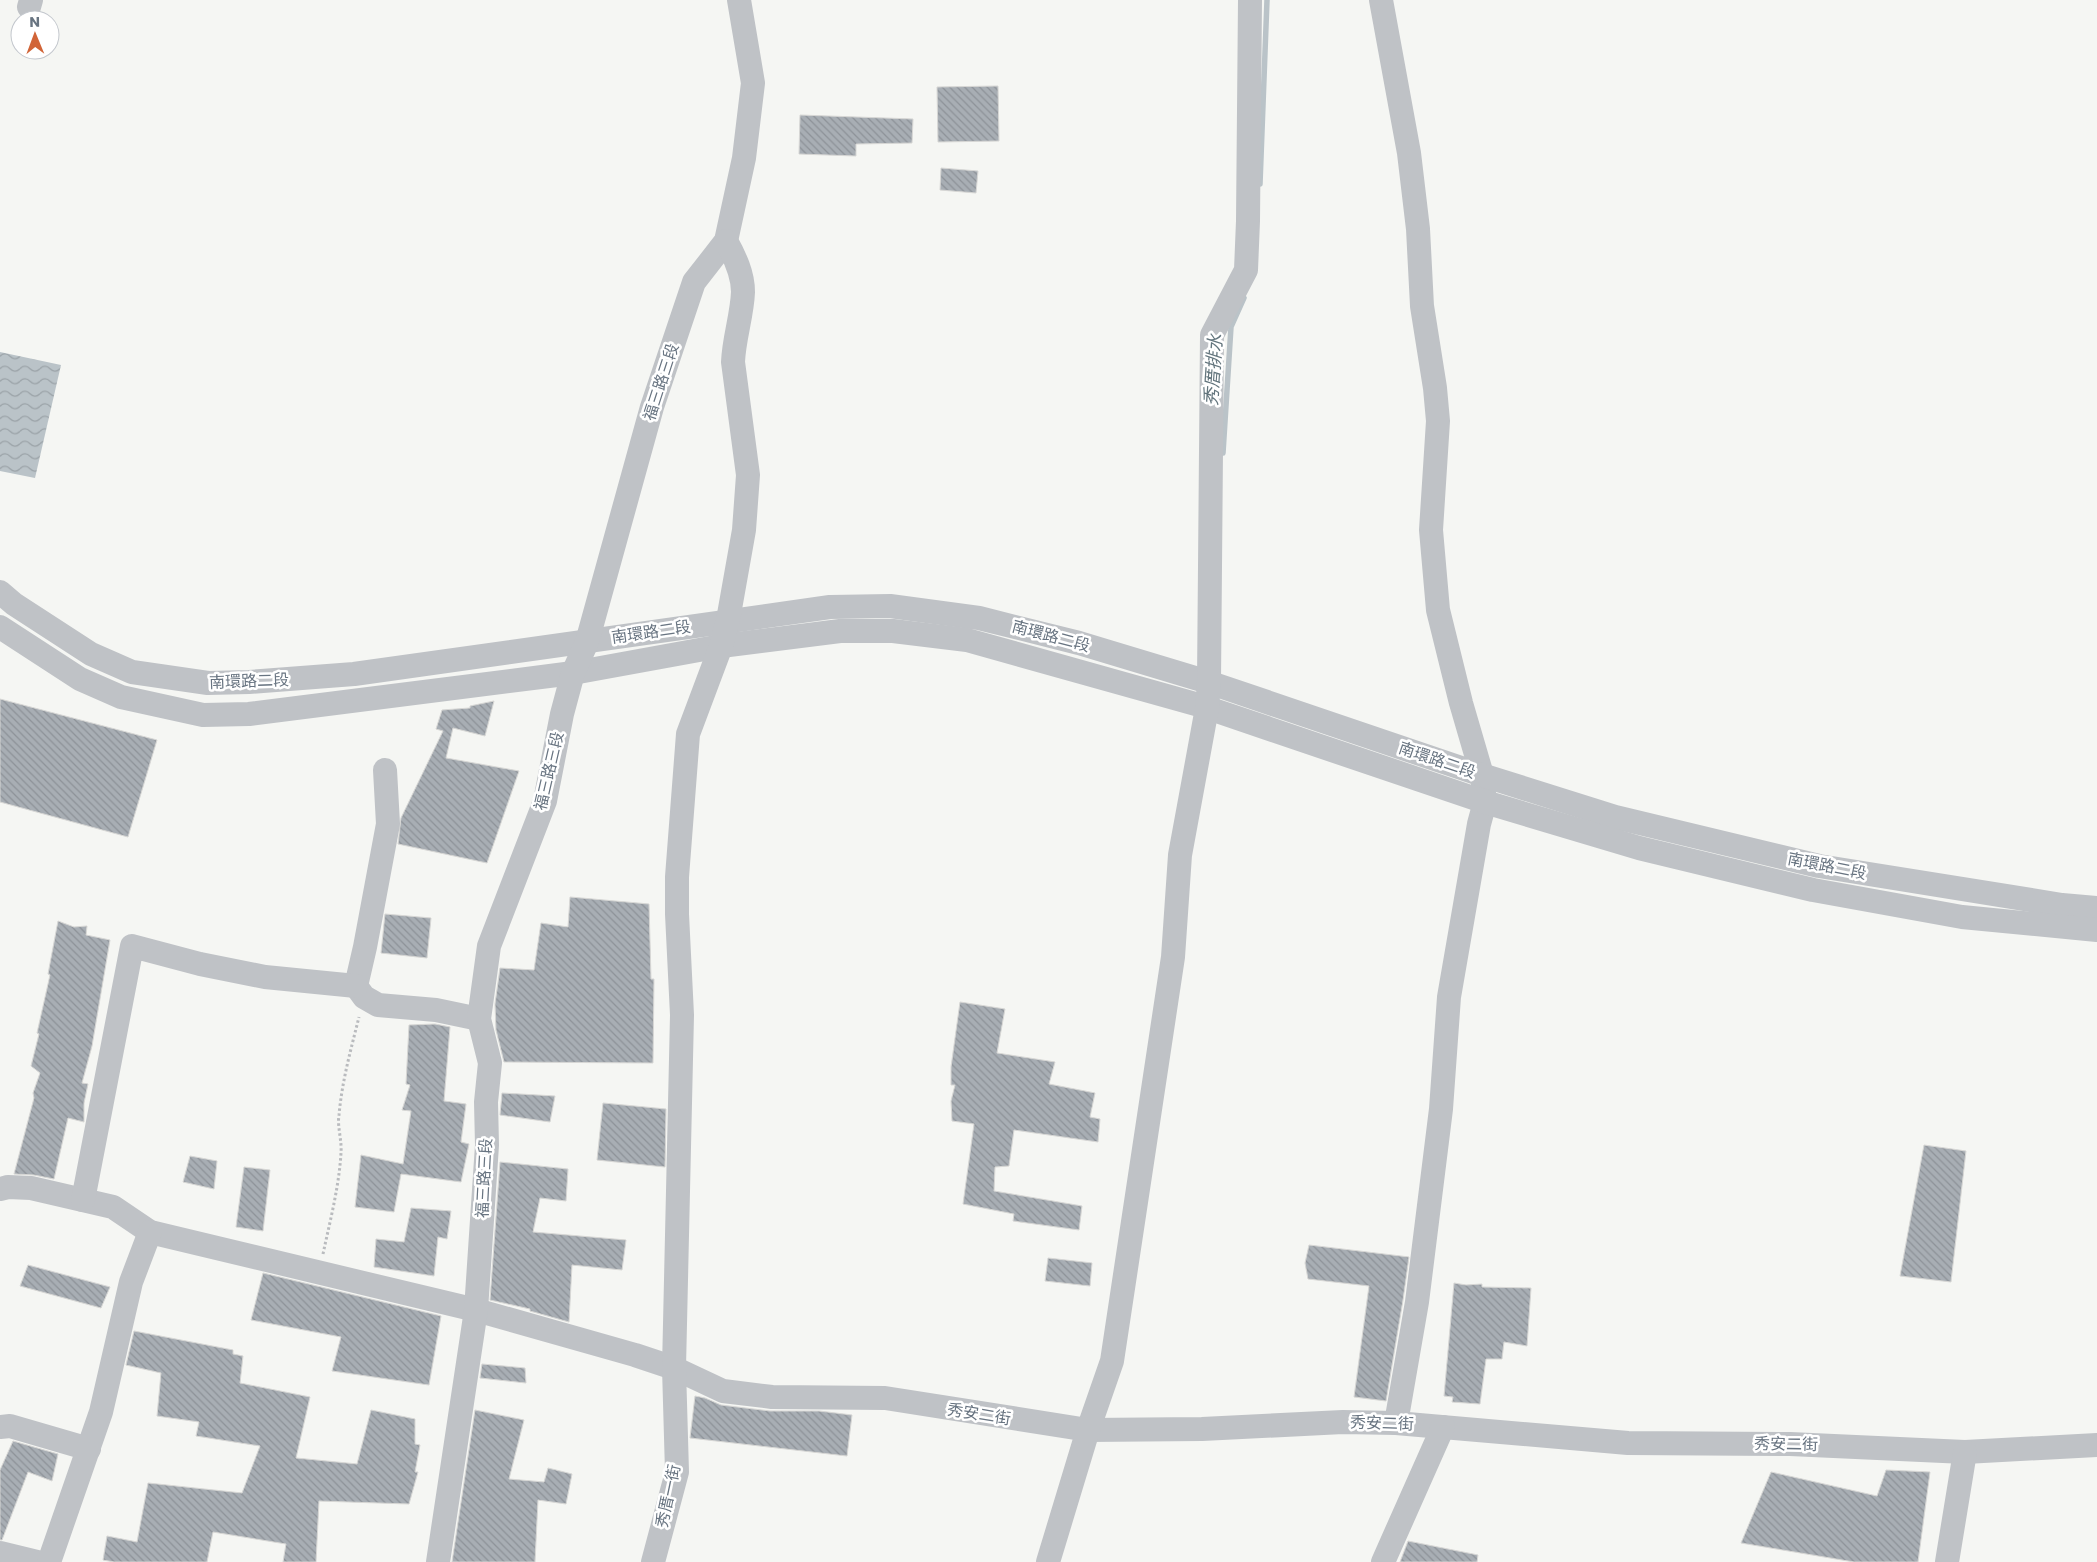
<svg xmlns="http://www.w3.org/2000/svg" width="2097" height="1562" viewBox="0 0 2097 1562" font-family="Poppins,'Noto Sans TC',sans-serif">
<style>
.water{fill:url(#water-waves)}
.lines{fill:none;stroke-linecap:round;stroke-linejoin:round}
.stream{stroke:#bac3c8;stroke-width:5.5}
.building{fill:url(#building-back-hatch);stroke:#d7d7d5}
.path{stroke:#b9bbbe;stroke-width:3;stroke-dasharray:2.5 2.5;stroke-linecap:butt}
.minor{stroke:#bfc2c6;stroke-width:24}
.labels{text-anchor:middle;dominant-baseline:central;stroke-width:5;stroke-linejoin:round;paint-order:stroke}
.street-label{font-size:16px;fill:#687481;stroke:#fff}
.water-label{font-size:18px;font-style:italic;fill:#63757d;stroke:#fff}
</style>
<defs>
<pattern id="water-waves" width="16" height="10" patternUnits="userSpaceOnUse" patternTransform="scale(1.25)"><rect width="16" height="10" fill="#bac3c8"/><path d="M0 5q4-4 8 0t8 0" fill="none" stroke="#9ba3a8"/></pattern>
<pattern id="building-back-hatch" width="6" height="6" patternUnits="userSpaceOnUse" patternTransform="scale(1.25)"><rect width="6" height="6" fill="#a8aeb4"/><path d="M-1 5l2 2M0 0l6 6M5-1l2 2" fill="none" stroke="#8d9298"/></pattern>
</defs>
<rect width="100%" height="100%" fill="#f5f6f3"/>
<path class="water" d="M0,352L61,365L35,478L0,471Z"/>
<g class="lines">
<g class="stream">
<path d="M1260,184L1267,0"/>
<path d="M1223,453L1231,327L1244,298"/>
</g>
</g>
<g class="building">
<path d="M998,86L999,141L938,142L937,87Z"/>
<path d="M800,115L913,119L912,143L856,144V156L799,154Z"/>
<path d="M941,168L978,171L976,193L940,190Z"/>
<path d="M0,699L157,740L128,837L0,802Z"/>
<path d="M494,701L485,736L453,728L446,758L519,771L487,863L398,844L401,818L443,731L436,729L442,710L470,708V706Z"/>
<path d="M570,897L649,904L651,979H654L653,1063L504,1062L496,1030L495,1004L500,968L534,970L541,923L568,927Z"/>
<path d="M385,914L431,918L427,958L381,953Z"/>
<path d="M58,921L74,927L87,926L86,935L110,940L92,1046L82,1083L88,1084L84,1103V1122L68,1118L54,1179L34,1175L14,1174L34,1098L33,1093L40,1073L31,1066L39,1034L37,1033L50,975L48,974Z"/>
<path d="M960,1002L1005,1009L997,1053L1055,1062L1049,1084L1095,1093L1090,1117L1100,1119L1098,1142L1014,1130L1009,1166L995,1167L994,1191L1082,1206L1079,1230L1013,1221L1014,1214L963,1204L974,1124L952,1121L951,1101L955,1085H951V1067Z"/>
<path d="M435,1024L450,1027L444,1101L466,1104L461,1142L469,1144L461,1182L401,1174L394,1212L355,1207L361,1155L403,1164L411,1111L402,1110L410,1085L406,1084L409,1025Z"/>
<path d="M502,1093L555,1096L550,1122L500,1115Z"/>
<path d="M603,1103L666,1109L665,1167L597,1160Z"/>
<path d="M1924,1145L1966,1151L1951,1282L1900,1276Z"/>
<path d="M190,1156L217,1161L214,1189L183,1182Z"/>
<path d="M500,1162L568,1169L566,1201L540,1198L533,1232L626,1240L622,1270L572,1265L569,1322L530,1311V1309L490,1300Z"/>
<path d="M244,1167L270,1170L263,1231L236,1227Z"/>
<path d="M411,1208L451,1211L447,1239L438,1237L434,1276L374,1267L376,1239L404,1242Z"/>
<path d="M1309,1245L1409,1257L1403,1300L1386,1401L1354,1397L1369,1286L1308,1279L1305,1263Z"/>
<path d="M1048,1258L1092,1263L1090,1286L1045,1281Z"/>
<path d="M28,1265L110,1287L101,1308L20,1286Z"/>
<path d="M263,1273L441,1316L429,1385L332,1371L341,1337L251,1320Z"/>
<path d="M1454,1283L1466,1285L1482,1284V1287L1531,1288L1527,1346L1504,1342L1502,1359H1486L1480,1404L1452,1402L1453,1397L1444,1396Z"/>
<path d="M134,1331L233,1350V1354L243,1356L240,1383L310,1397L296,1458L357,1464L371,1410L415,1419V1444L420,1445L415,1472H418L409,1504L319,1501L316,1562H283L286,1544L213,1532L207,1562H114L103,1560L107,1536L137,1542L148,1483L242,1493L260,1446L196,1436L199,1422L157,1416L161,1373L126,1365Z"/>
<path d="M482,1364L525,1368L526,1383L480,1378Z"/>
<path d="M695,1396L705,1398L721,1405L770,1411H819L852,1415L847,1456L690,1438Z"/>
<path d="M475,1410L524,1420L509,1479L544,1482L548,1468L572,1474L566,1504L538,1500L535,1562H452Z"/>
<path d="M13,1441L58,1454L52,1481L28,1472L2,1540H0V1470Z"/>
<path d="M1886,1470L1930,1472L1918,1562H1854L1741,1543L1771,1472L1877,1496Z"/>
<path d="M1408,1541L1478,1555L1477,1562H1400Z"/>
</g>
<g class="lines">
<path class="path" d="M323,1254C330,1221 339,1187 341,1153C342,1140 337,1126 339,1115C342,1081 351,1049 359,1017"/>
<g class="minor">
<path d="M1381,0L1409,153L1418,229L1422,306L1435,388L1438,421L1431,530L1438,610L1461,703L1482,775L1485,802L1479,824L1449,997L1441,1109L1417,1302L1396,1423"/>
<path d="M29,7L31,0"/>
<path d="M0,592L14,604L91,654L132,672L208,683L249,682L354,674L830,607L890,606L979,618L1079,643L1205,681L1482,775L1615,817L1819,866L2062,905L2097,908"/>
<path d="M0,627L80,679L121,697L203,715L249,714L573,673L721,646L840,631H893L967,640L1199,705L1485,802L1639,848L1813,890L1962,917L2097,930"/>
<path d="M385,770L388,824L365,947L356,986L364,997L378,1005L436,1010L479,1019"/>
<path d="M0,1189L8,1187L31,1188L113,1207L150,1232L476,1310L635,1355L674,1368L723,1391L772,1397L885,1398L1088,1430L1202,1429L1343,1422L1396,1423L1628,1443L1790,1444L1965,1452L2097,1445"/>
<path d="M83,1200L132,946L200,964L265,977L356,986"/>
<path d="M0,1427L10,1426L89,1449"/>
<path d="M0,1553L37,1562"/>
<path d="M49,1562L101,1412L131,1282L150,1232"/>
<path d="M438,1562L476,1310L487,1145L486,1102L490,1063L479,1019L489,946L545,801L562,714L573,673L587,642L652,407L694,282L726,241L744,158L753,83L739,0"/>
<path d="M653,1562L677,1472L674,1368L682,1015L677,914V877L688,734L721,646L728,620L744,530L748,475L733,362C734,338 742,316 743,292C743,274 735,257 726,241"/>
<path d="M1048,1562L1088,1430L1112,1361L1173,957L1180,855L1207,708L1209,682L1212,335L1246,270L1248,221L1250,0"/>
<path d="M1383,1562L1443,1427"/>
<path d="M1947,1562L1965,1452"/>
</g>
</g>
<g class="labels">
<g class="street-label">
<text transform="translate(661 382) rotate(-72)">福三路三段</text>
<text transform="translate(651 632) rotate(-8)">南環路二段</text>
<text transform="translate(1051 636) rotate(15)">南環路二段</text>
<text transform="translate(249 681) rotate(-2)">南環路二段</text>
<text transform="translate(1437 760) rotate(19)">南環路二段</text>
<text transform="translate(549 771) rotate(-77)">福三路三段</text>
<text transform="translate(1827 866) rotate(11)">南環路二段</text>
<text transform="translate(484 1178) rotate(-87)">福三路三段</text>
<text transform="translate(979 1414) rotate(9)">秀安二街</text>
<text transform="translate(1382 1423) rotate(2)">秀安二街</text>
<text transform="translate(1786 1444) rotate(1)">秀安二街</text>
<text transform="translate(668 1496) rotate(-78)">秀厝一街</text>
</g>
<g class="water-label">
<text transform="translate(1213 370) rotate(-86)">秀厝排水</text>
</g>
</g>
<g transform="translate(35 35) rotate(359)"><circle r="24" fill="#ffffff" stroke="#c3c7cd"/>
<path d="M0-4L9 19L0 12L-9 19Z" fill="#d16437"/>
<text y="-8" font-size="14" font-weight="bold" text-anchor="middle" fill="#687481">N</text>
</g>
</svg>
